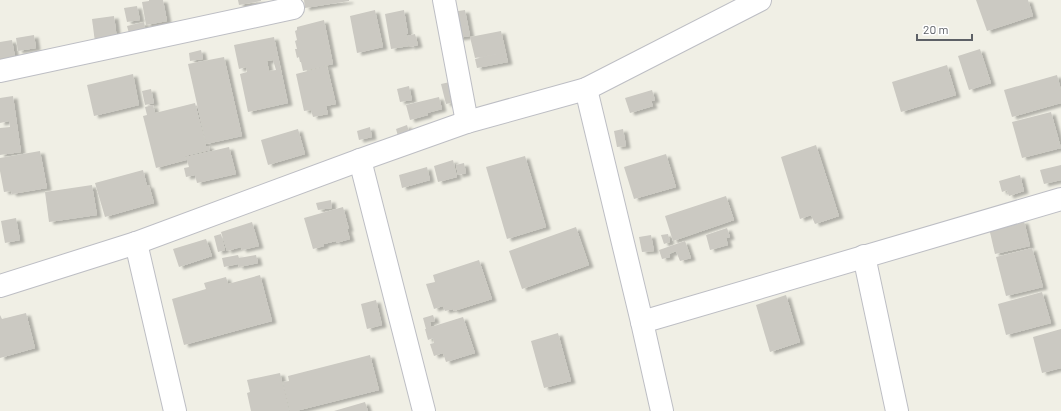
<svg xmlns="http://www.w3.org/2000/svg" width="1061" height="411" viewBox="0 0 1061 411" font-family="Barlow,sans-serif">
<style>
.building{fill:#cbc9c2;fill-rule:evenodd;filter:url(#shadow)}
.lines{fill:none;stroke-linecap:round;stroke-linejoin:round}
.minor-casing{stroke:#bdbec4;stroke-width:24}
.minor{stroke:#fff;stroke-width:22}
</style>
<defs>
<filter id="shadow"><feDropShadow dx="4.5" dy="2.5" stdDeviation="1" flood-color="#0004"/></filter>
</defs>
<rect width="100%" height="100%" fill="#f0efe5"/>
<g class="building">
<path d="M149,0H163L167,21L146,25L142,2L149,1Z"/>
<path d="M238,0H261V1L239,5Z"/>
<path d="M304,0H349V1L305,8Z"/>
<path d="M976,0H1028L1033,16L987,31Z"/>
<path d="M137,6L140,20L127,22L124,8Z"/>
<path d="M375,10L383,47L357,53L350,16Z"/>
<path d="M404,10L408,34H406L409,46L391,49L385,14Z"/>
<path d="M465,10L470,36L458,38L452,12Z"/>
<path d="M114,16L117,39L95,42L92,19Z"/>
<path d="M324,20L333,64L303,71L301,62H300L299,57L297,58L295,49H297L295,41L297,40L295,31L297,30V27Z"/>
<path d="M144,22L146,33L130,37L127,26Z"/>
<path d="M501,31L508,62L477,68L475,59L497,54L475,58L470,37Z"/>
<path d="M415,34L418,45L410,47L407,36Z"/>
<path d="M34,35L36,48L18,51L16,38Z"/>
<path d="M274,37L288,103L248,112L240,74L247,72L246,67L239,69L234,45ZM273,60L276,70L269,71L267,61Z"/>
<path d="M12,40L15,57L0,60V42Z"/>
<path d="M980,49L991,83L969,90L958,56Z"/>
<path d="M201,50L203,59L190,61L189,53Z"/>
<path d="M224,57L242,136L206,144L188,64Z"/>
<path d="M947,65L956,95L901,112L892,82Z"/>
<path d="M327,66L336,104L326,106L328,114L313,117L311,110L304,111L296,74Z"/>
<path d="M133,74L139,105L94,116L87,85Z"/>
<path d="M1057,75L1061,90V103L1012,117L1004,90Z"/>
<path d="M450,82L455,102L446,104L441,84Z"/>
<path d="M409,86L412,100L400,102L397,89Z"/>
<path d="M151,89L154,103L145,105L142,91Z"/>
<path d="M652,90L655,100L651,101L653,106L630,113L625,98Z"/>
<path d="M13,96L21,152L0,155V128L10,127L9,121L0,123V98Z"/>
<path d="M439,97L442,109L427,113L428,115L410,120L406,105Z"/>
<path d="M195,103L206,146H209L210,150L185,156L186,160L156,168L143,116L147,115L145,107L153,105L155,113Z"/>
<path d="M1051,112L1061,148L1022,158L1012,122Z"/>
<path d="M407,125L409,132L398,136L396,129Z"/>
<path d="M370,127L372,137L359,140L357,131Z"/>
<path d="M298,129L305,154L268,165L261,140Z"/>
<path d="M623,129L626,146L617,147L614,131Z"/>
<path d="M816,145L839,216L815,224L811,215L800,219L781,157Z"/>
<path d="M229,147L236,174L197,183L195,175L186,177L184,168L189,167L186,157Z"/>
<path d="M40,151L47,188L12,194L11,191L4,192L0,171V158Z"/>
<path d="M666,154L676,187L634,199L624,167Z"/>
<path d="M525,156L546,227L507,239L486,167Z"/>
<path d="M453,160L457,177L438,182L434,166Z"/>
<path d="M464,163L466,173L458,175L456,165Z"/>
<path d="M1061,165V180L1044,184L1040,170Z"/>
<path d="M427,167L430,180L402,188L399,175Z"/>
<path d="M143,170L147,186L149,185L154,203L105,217L95,183Z"/>
<path d="M1020,175L1024,191L1009,196L1007,190L1002,192L999,181Z"/>
<path d="M92,185L97,215L49,222L45,192Z"/>
<path d="M726,196L734,220L673,241L665,216Z"/>
<path d="M331,200L332,208L318,210L316,203Z"/>
<path d="M343,207L349,229H347L350,239L336,243V241L324,244V246L313,249L304,218Z"/>
<path d="M16,218L20,240L5,243L1,221Z"/>
<path d="M1024,221L1030,246L995,254L989,228Z"/>
<path d="M252,222L259,246L242,250L241,247L227,251L221,232Z"/>
<path d="M576,227L589,265L522,289L509,251Z"/>
<path d="M727,228L730,237L726,238L728,245L710,250L706,235Z"/>
<path d="M221,234L225,250L218,252L214,236Z"/>
<path d="M668,234L670,242L664,244L661,235Z"/>
<path d="M651,235L654,251L642,252L639,237Z"/>
<path d="M206,239L212,256L179,267L173,249Z"/>
<path d="M685,241L691,258L680,261L676,251L669,254L670,257L662,259L659,250Z"/>
<path d="M1032,248L1043,287L1006,296L996,257Z"/>
<path d="M238,255L239,258L256,255L258,263L239,267L238,264L224,267L222,258Z"/>
<path d="M479,260L492,299L454,311L453,309L445,311L443,306L434,309L426,284L435,282L433,275Z"/>
<path d="M260,275L272,321L184,345L172,299L206,289L204,283L226,277L228,284Z"/>
<path d="M1042,292L1051,323L1006,335L998,304Z"/>
<path d="M786,295L800,342L770,352L756,305Z"/>
<path d="M376,300L382,325L367,329L361,304Z"/>
<path d="M26,313L35,348L0,358V315L2,319Z"/>
<path d="M433,315L435,321L430,322L431,327L463,317L475,353L446,362L443,353L434,356L430,344L434,343L433,338L428,340L425,329H426L423,318Z"/>
<path d="M1061,329V368L1042,373L1033,337Z"/>
<path d="M558,333L571,381L544,388L531,341Z"/>
<path d="M370,355L379,390L296,411H290L283,382L289,381L288,376Z"/>
<path d="M280,373L289,411H251L247,393L250,392L247,380Z"/>
<path d="M365,402L368,411H334Z"/>
</g>
<g class="lines">
<g class="minor-casing">
<g id="minor">
<path d="M444,0L467,122"/>
<path d="M0,71L293,8"/>
<path d="M586,89L642,322L662,411"/>
<path d="M360,160L424,411"/>
<path d="M136,243L175,411"/>
<path d="M864,256L897,411"/>
<path d="M0,286L136,243L360,160L467,122L586,89L760,0"/>
<path d="M642,322L1061,199"/>
</g>
</g>
<use href="#minor" class="minor"/>
</g>
<path d="M917 34v6h55v-6" fill="none" stroke="#5d6066" stroke-width="2"/>
<text x="923" y="34" font-size="12" fill="#5d6066" stroke="#ffffff" stroke-width="3" paint-order="stroke">20 m</text>
</svg>
